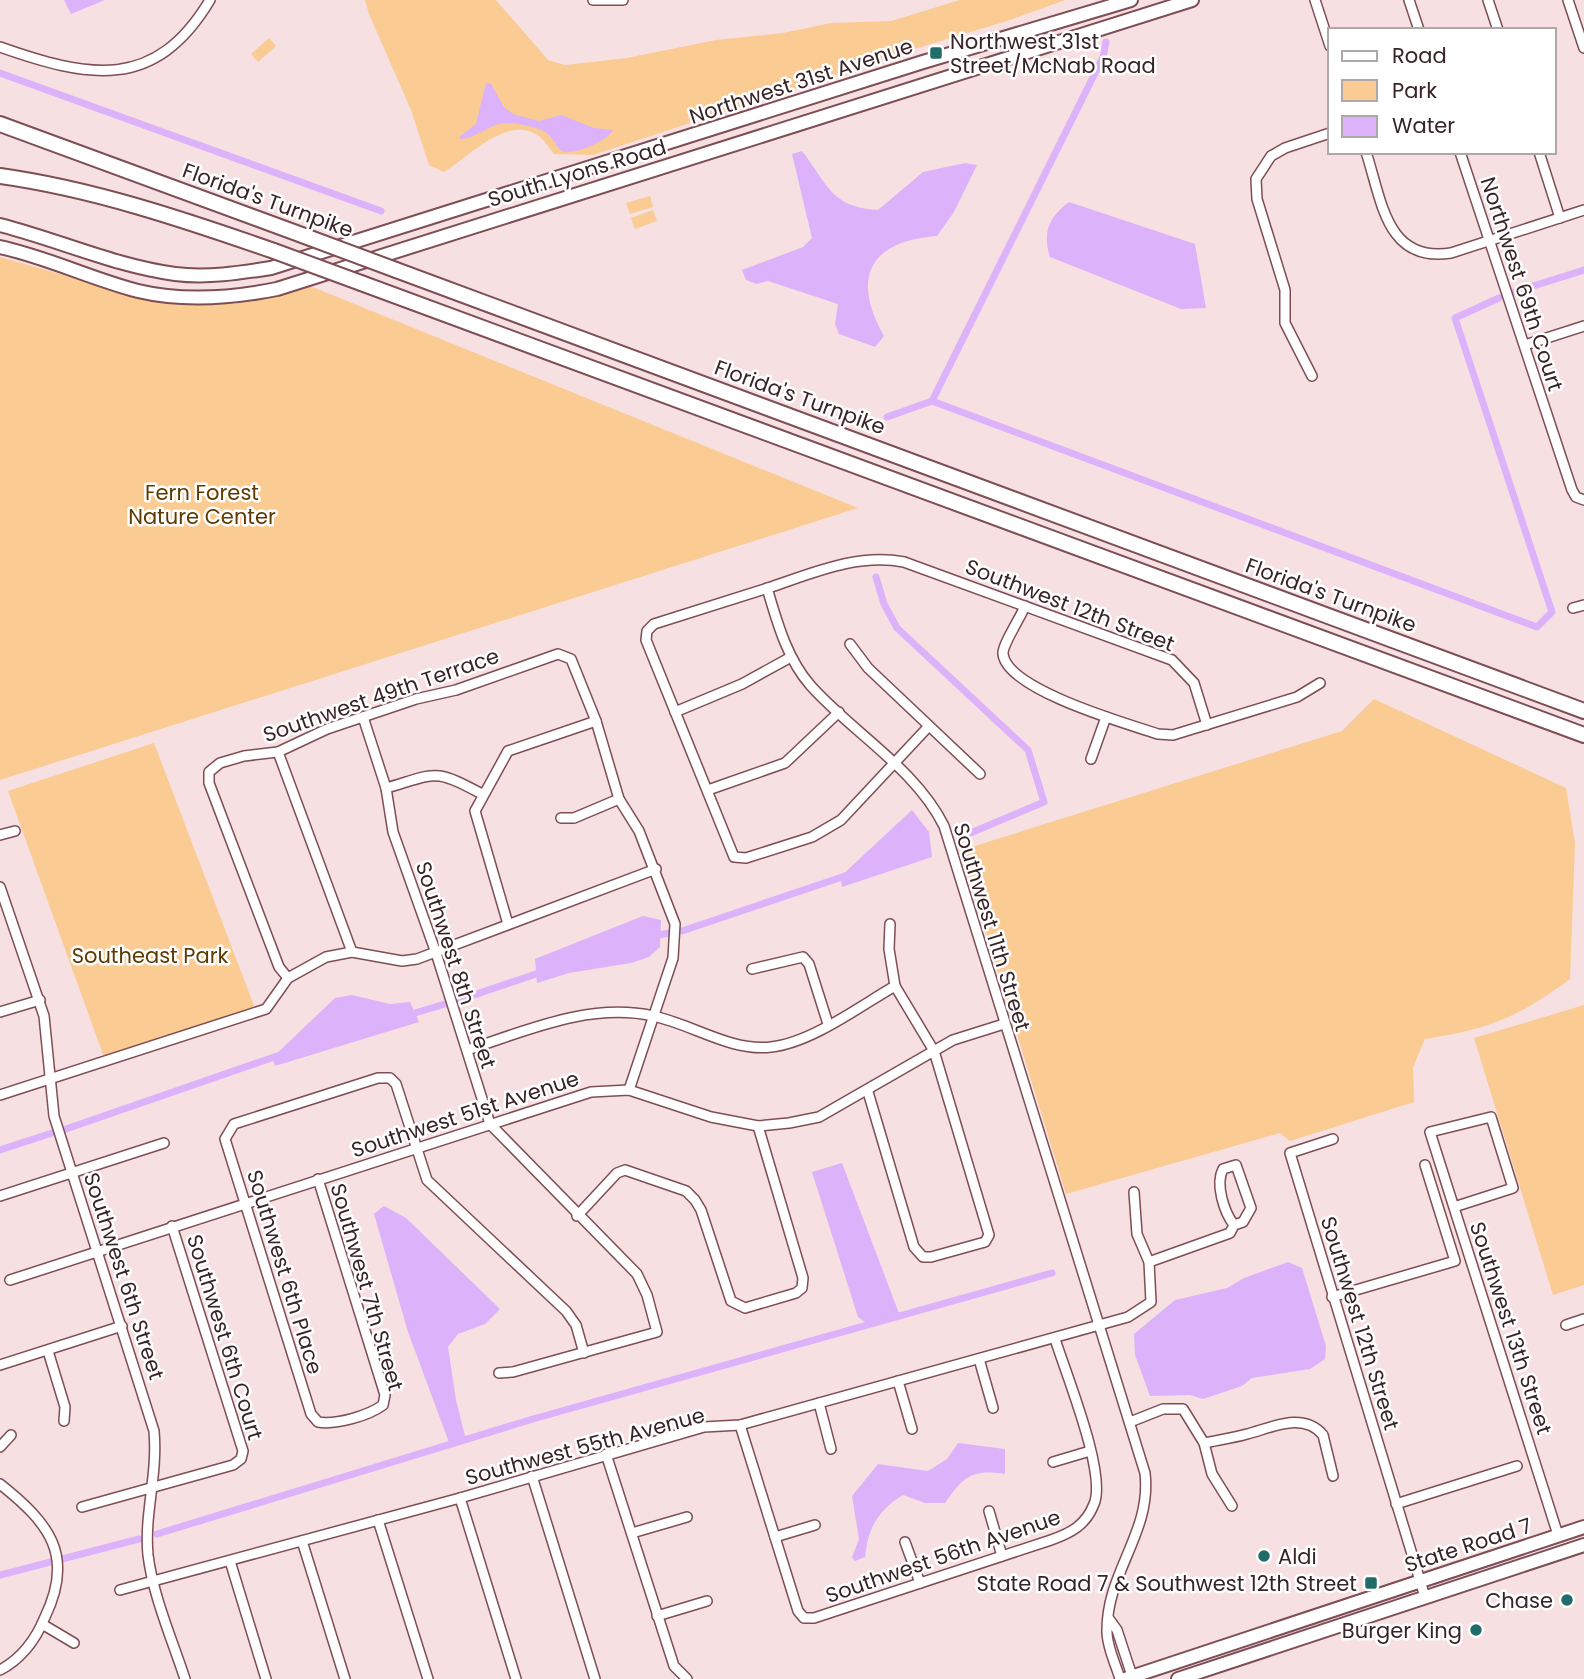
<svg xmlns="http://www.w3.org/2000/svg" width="1584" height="1679" viewBox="0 0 1584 1679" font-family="Poppins,sans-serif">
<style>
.green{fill:#facb93}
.water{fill:#dcb2fb}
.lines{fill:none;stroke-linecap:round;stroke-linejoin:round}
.canal{stroke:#dcb2fb;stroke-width:7}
.minor-casing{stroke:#7e4e55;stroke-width:12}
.major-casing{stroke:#7e4e55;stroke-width:16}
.highway-casing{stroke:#7e4e55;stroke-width:18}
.minor{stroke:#fff;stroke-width:9}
.major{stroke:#fff;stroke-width:12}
.highway{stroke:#fff;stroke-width:14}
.highway-bridge-casing{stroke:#7e4e55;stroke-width:18;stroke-linecap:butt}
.highway-bridge{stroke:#fff;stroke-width:14}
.poi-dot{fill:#216c68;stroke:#fff;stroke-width:2.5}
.labels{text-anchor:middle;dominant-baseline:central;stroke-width:5;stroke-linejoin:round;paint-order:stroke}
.poi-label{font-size:21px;fill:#382326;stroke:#fff;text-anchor:end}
.street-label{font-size:21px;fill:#382326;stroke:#fff}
.park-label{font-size:21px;fill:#5e3a00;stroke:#fff}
</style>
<rect width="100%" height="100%" fill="#f7e0e2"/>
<g class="green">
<path d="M365,0H496L548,60L565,65L627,58L716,40L783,33L831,23L891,21L960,0H1065L1010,20L911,50L593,155L554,154C549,148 542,137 536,134C504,117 469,157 444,172L429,165L411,110L369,14Z"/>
<path d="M269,38L276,46L258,62L251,54Z"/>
<path d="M650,196L653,207L630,214L626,203Z"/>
<path d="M653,210L657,221L635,229L631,218Z"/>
<path d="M0,257L81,280L235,304L310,286L858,508L0,780Z"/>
<path d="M1374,699L1566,788L1575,843L1570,979C1517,1018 1489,1029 1425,1039L1413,1067L1414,1102L1290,1141L1280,1133L1066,1194L963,858L965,849L1342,731Z"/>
<path d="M154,743L256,1011L105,1060L8,791Z"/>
<path d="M1584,1005V1285L1553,1295L1474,1038Z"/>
</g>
<g class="water">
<path d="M64,0H105L71,14Z"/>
<path d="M486,83L491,84L504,107L513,114L539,121L561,115L594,128L613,130C609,140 570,158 561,150C557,147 553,139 548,134C540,127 517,123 506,123C491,123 477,138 461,139L459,137L476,124Z"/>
<path d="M802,151C828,184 830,207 878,210L923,172L965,163L977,165L954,212L937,236C869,241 851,278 884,336L875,347L839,334L835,324L838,304L768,281L757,284L746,280L742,270L803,247L812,238L792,154Z"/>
<path d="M1069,202L1195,244L1206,308L1181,309L1050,257C1042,232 1049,217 1069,202Z"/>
<path d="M912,810L929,832L932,857L842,887L840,877Z"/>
<path d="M643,916L661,920L660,947L649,957L631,963L569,973L537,983L535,959Z"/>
<path d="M352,995L390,1004L410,1002L419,1022L275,1066L272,1058L335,998Z"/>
<path d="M842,1163L900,1316L869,1325L858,1317L812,1172Z"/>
<path d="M384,1206L406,1218L500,1309L485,1324L458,1334L448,1347L456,1400L466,1440L450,1445L408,1332L374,1214Z"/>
<path d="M1288,1262L1302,1268L1326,1346L1325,1359L1310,1369L1252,1378L1242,1386L1203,1399L1190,1395L1150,1396L1135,1355L1134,1334L1175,1300L1227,1288L1244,1278Z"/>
<path d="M958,1443L1005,1449V1474C972,1469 964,1476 945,1503H925L903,1495C878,1510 868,1528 865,1557L855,1561L852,1557L859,1539L852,1496L878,1464L928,1471L947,1459Z"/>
</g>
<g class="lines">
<g class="canal">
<path d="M0,73L381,211"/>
<path d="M1514,292L1584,270"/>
<path d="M932,401L1537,627L1552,612L1455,318L1499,298"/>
<path d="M887,417L932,401L1103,57L1106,42"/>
<path d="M876,577L884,604L897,628L1028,750L1044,802L968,834"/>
<path d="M682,931L848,875"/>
<path d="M652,936L670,933"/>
<path d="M459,1000L545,971"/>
<path d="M408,1015L445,1004"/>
<path d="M66,1129L280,1055"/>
<path d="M0,1150L52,1133"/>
<path d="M157,1534L533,1419L1052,1273"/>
<path d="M0,1575L139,1539"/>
</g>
<g class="minor-casing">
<g id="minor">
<path d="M593,0H623"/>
<path d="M1315,0L1330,46"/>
<path d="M1409,0L1419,30"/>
<path d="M1488,0L1498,30"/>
<path d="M1568,0L1584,48"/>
<path d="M0,47C88,78 155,92 210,0"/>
<path d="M1366,152C1382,201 1386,263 1451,253L1584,210"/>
<path d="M1460,152L1572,490L1576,497L1584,500"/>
<path d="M1539,152L1560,218"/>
<path d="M1525,345L1584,326"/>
<path d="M1312,376L1285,323V290L1257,199L1256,179L1271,156L1285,148L1330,133"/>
<path d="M767,588C777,622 787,659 811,686C853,733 915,768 944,826L1145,1473C1152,1533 1106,1572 1107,1632C1107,1647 1116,1665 1120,1679"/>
<path d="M1025,606C1021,617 1002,645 1003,654C1007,690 1128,724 1158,734L1173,735L1297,697L1320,683"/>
<path d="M1573,608L1584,605"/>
<path d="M850,644L868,668L980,774"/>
<path d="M675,712L742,684L791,657"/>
<path d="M363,717L386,788L393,832L436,953L490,1124L637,1274L647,1295L657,1332L513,1372L499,1373"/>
<path d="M929,726L841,820L812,837L746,858L734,857L646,640L647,631L654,624C692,612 730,600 768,588C813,573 857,553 904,562L1172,660L1194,683L1207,725"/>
<path d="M278,752L352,952"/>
<path d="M1091,759L1106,717"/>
<path d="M386,788C438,773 433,768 482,794"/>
<path d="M708,790L785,763L839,712"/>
<path d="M561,818H574L619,799"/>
<path d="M0,835L15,831"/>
<path d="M0,887L44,1016L54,1116L154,1431C158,1475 144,1514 148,1555C153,1596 172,1639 185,1679"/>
<path d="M508,924L475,811L508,751L596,721"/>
<path d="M752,969L803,957L809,964L828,1024"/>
<path d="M288,978L279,967L209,783V772L220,763L244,756L278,752L327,729L416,699L456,690L558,654L571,659L596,721L619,799L639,831L675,924L673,958L629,1090"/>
<path d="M0,1012L40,1000"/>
<path d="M467,1050C526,1031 589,1002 653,1016C692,1024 731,1052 771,1047C811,1043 860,1006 895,986"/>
<path d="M868,1092L914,1247L923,1257H931L985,1242L989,1235L934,1051L895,986L889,949L890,924"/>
<path d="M0,1095L266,1009L288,978L326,957L352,952L402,961L417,959L656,869"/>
<path d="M1333,1139L1290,1153L1425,1597"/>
<path d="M318,1179L385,1395L383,1405C368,1416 336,1425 318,1422L311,1414L225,1139L234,1124L378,1078H390L396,1084L427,1180L566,1311L576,1325L584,1353"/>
<path d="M0,1196L164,1143"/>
<path d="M1454,1207L1513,1188L1491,1117L1430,1132L1558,1535"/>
<path d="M577,1216L617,1173L625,1170L686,1191L695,1200L701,1210L731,1301L745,1308L796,1293L802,1288L803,1278L758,1126"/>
<path d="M1149,1262L1230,1233L1234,1225C1224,1212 1215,1184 1223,1169L1236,1165L1251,1208L1243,1222L1234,1225"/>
<path d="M10,1280L591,1092L629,1090L711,1117L758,1126L789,1123L819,1117L953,1040L1004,1024"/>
<path d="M1332,1297L1455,1261L1425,1165"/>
<path d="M1566,1325L1584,1319"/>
<path d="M48,1351L65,1407L64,1421"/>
<path d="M979,1359L993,1408"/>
<path d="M0,1365L122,1326"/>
<path d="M898,1381L912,1429"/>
<path d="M819,1403L831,1449"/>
<path d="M1130,1422L1163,1409H1183L1204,1443L1212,1474L1232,1506"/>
<path d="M740,1425L798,1611L804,1618H814L1051,1540C1071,1533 1086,1525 1094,1504C1107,1474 1066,1374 1055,1339"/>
<path d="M1204,1443C1218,1440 1233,1438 1247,1434C1271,1428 1303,1411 1323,1435L1333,1476"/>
<path d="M0,1447L11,1435"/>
<path d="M606,1454L674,1666L687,1679"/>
<path d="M1053,1462L1090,1451"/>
<path d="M532,1476L595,1679"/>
<path d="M0,1484C49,1523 75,1555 45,1617C36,1639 21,1659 0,1670"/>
<path d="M460,1498L516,1679"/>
<path d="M1396,1504L1517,1466"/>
<path d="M82,1507L233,1465L241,1459L243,1451L172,1226"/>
<path d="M989,1511L1002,1556"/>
<path d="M378,1520L428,1679"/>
<path d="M632,1533L687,1517"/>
<path d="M775,1537L815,1525"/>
<path d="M302,1541L345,1679"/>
<path d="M905,1542L920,1583"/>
<path d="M230,1561L266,1679"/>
<path d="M120,1590L460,1498L704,1427L740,1425L1128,1317L1151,1302L1149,1262L1137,1234L1134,1192"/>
<path d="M657,1616L707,1601"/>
<path d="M1109,1619L1117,1630L1133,1679"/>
<path d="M42,1624L74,1643"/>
</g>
</g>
<g class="major-casing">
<g id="major">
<path d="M0,225C59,240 115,266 175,274C207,278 239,273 271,268L923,62L1131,0"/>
<path d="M0,247C47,257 91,279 138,291C184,302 232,298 277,289L1192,0"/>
<path d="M1125,1679L1584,1527"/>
<path d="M1178,1679L1584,1545"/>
</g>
</g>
<g class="highway-casing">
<g id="highway">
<path d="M0,124L310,238"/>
<path d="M0,176C93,189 185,220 274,251"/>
<path d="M396,270L1584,711"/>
<path d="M361,283L1584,735"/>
</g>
</g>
<use href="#minor" class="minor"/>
<use href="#major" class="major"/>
<use href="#highway" class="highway"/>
<g class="highway-bridge-casing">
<g id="highway-bridge">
<path d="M310,238L396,270"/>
<path d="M274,251L361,283"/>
</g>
</g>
<use href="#highway-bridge" class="highway-bridge"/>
</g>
<g class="poi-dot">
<rect x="929" y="46" width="14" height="14" rx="3.5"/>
<circle cx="1264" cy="1556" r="7"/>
<rect x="1364" y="1576" width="14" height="14" rx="3.5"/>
<circle cx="1567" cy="1600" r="7"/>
<circle cx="1476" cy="1630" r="7"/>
</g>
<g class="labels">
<g class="poi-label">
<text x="950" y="41" text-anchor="start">Northwest 31st<tspan x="950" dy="24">Street/McNab Road</tspan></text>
<text x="1278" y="1556" text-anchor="start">Aldi</text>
<text x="1357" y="1583">State Road 7 &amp; Southwest 12th Street</text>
<text x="1553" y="1600">Chase</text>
<text x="1462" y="1630">Burger King</text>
</g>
<g class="street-label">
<text transform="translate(801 81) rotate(-18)">Northwest 31st Avenue</text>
<text transform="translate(577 173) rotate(-17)">South Lyons Road</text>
<text transform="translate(268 200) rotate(20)">Florida's Turnpike</text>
<text transform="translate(1522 284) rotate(72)">Northwest 69th Court</text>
<text transform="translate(800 397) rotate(20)">Florida's Turnpike</text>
<text transform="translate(1331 595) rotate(20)">Florida's Turnpike</text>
<text transform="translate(1070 605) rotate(21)">Southwest 12th Street</text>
<text transform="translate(381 695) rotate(-19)">Southwest 49th Terrace</text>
<text transform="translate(992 927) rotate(73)">Southwest 11th Street</text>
<text transform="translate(456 965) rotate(72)">Southwest 8th Street</text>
<text transform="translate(465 1114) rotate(-18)">Southwest 51st Avenue</text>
<text transform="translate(285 1272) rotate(73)">Southwest 6th Place</text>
<text transform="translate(124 1276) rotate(72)">Southwest 6th Street</text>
<text transform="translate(367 1287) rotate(74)">Southwest 7th Street</text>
<text transform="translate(1360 1323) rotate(73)">Southwest 12th Street</text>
<text transform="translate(1511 1328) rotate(72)">Southwest 13th Street</text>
<text transform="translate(225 1337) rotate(73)">Southwest 6th Court</text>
<text transform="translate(585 1446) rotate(-15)">Southwest 55th Avenue</text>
<text transform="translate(1468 1545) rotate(-18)">State Road 7</text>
<text transform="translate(943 1556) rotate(-19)">Southwest 56th Avenue</text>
</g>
<g class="park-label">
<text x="202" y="492">Fern Forest<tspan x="202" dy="24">Nature Center</tspan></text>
<text x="150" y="955">Southeast Park</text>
</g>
</g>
<rect x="1328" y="28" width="228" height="126" fill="#ffffff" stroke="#afa7a8" stroke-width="2"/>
<rect x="1342" y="51" width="35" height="10" fill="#ffffff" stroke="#afa7a8" stroke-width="2"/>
<text x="1392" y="63" font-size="21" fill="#382326">Road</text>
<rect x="1342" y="80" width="35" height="21" fill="#facb93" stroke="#afa7a8" stroke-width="2"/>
<text x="1392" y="98" font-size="21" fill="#382326">Park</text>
<rect x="1342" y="116" width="35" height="21" fill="#dcb2fb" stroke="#afa7a8" stroke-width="2"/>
<text x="1392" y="133" font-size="21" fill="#382326">Water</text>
</svg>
